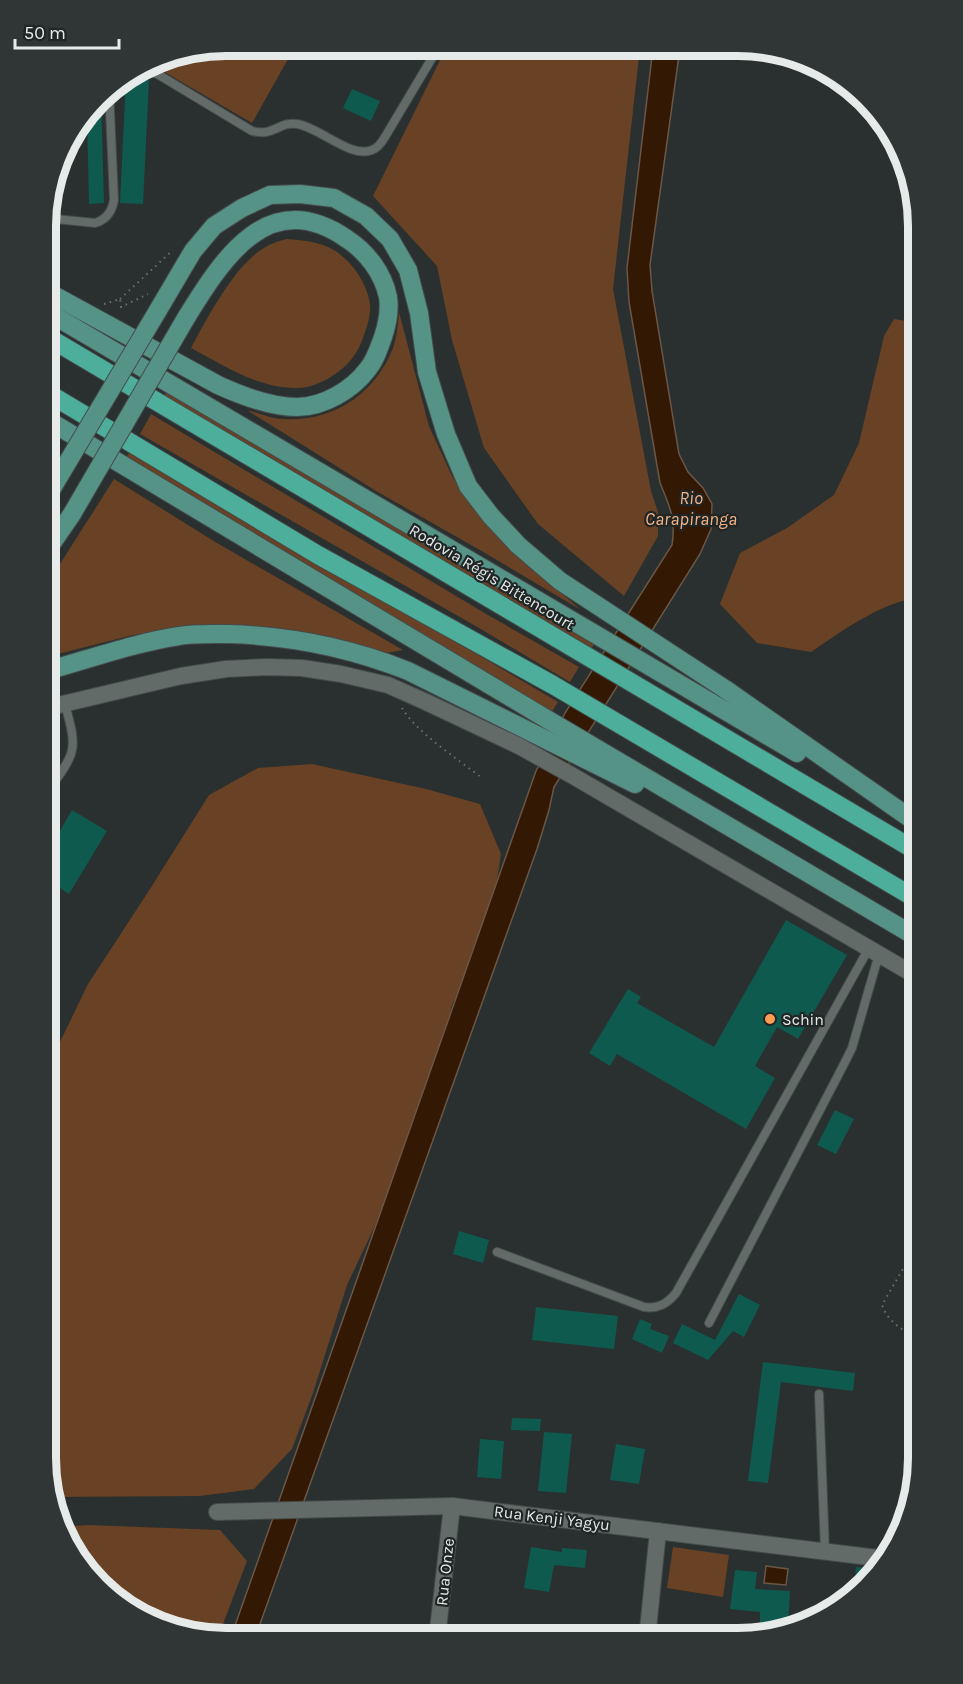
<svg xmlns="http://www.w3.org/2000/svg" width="963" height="1684" viewBox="0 0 963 1684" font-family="Karla,sans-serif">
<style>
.green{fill:#694124}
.water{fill:#331803;stroke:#695748;stroke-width:1.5}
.building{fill:#0f5a4e}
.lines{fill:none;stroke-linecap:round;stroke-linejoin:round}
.service-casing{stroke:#454b4a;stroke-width:10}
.minor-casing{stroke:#454b4a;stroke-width:18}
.primary-casing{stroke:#454b4a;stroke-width:20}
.motorway-casing{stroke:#454b4a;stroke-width:20}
.path{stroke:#6a706f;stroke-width:2;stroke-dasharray:1.5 4.5;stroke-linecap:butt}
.service{stroke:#636b69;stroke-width:8}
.minor{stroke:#636b69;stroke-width:16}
.primary{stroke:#559387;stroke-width:18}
.motorway{stroke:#4cae9b;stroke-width:18}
.primary-bridge-casing{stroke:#454b4a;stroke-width:20;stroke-linecap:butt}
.primary-bridge{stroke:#559387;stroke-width:18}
.poi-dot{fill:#fd9d54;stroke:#202625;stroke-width:2}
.labels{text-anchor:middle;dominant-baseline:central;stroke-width:4.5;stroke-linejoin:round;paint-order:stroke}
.street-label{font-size:16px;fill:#e6ebea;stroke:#202625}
.poi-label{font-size:16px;fill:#e6ebea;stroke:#202625;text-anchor:start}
.water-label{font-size:18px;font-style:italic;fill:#f4b487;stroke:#202625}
.rim{fill:none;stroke:#e6ebea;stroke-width:8}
</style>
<rect width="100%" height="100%" fill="#29302f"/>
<g class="green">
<path d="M226,45H296L252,123L149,63L157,59Z"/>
<path d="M447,46L640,48L613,289L651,491L658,512V536L624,596L538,524L484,448L452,340L437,266L373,196Z"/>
<path d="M287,239C300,240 311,241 323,245C346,253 364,277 369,299C372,311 368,324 364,335C358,354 348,366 331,377C320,383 310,388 297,388C259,389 223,365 191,348C208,317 239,255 274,243C278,241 283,240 287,239Z"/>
<path d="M399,312L429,426L452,476L472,507L497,535L518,556L581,610L485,553L376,491L247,410C259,413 272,419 283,419C333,422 375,394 393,348C397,337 398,323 399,312Z"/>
<path d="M894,319L918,323V599C887,598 836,635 811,652L757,643L720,604L740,553L787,528L834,495L859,443L884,336Z"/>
<path d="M167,391L596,641L590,651L163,398Z"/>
<path d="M151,414L488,615L579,667L570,682L479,628L140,434Z"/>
<path d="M131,450L558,702L551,713L124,461Z"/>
<path d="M114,479L217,543L403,650L387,653L307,633L264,627L213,625L169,629L133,635L46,657V586Z"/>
<path d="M312,764L426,789L480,804L501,854L493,907L475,956L452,1005L440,1059L381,1213L347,1285L313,1393L292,1449L254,1489L200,1496L51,1497L45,1458V1073L88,984L150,889L209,795L258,768Z"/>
<path d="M88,1525L220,1530L247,1561L218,1637H202L156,1625L107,1594L61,1527Z"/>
<path d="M673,1547L729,1555L723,1597L667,1588Z"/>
</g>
<g class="water">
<path d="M653,48H680L650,265L652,291L679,454L688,472L703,488L712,504L711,529L700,554L554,787L549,810L537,849L255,1638L231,1637L536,771L565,713L672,545C676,519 670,507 660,483L629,302L627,268Z"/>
<path d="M766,1566L788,1569L786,1585L764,1583Z"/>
</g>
<g class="building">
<path d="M130,76L149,78L143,204L120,203L126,78Z"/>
<path d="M352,89L380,101L371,121L343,108Z"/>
<path d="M101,97L104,203L89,204L87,115Z"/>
<path d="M72,810L107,831L69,894L46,879V855Z"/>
<path d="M786,920L847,955L798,1039L777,1027L755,1066L775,1078L746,1129L617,1054L610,1066L589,1053L628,989L641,997L637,1003L714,1047Z"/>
<path d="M835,1110L854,1119L836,1154L817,1145Z"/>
<path d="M459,1231L489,1240L483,1263L453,1254Z"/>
<path d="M739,1294L760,1305L744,1337L733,1331L708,1360L673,1343L682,1324L715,1340Z"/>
<path d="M536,1307L618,1316L614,1349L532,1340Z"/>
<path d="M640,1319L652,1324L650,1329L669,1336L662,1353L632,1339Z"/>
<path d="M763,1362L855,1373L853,1391L781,1382L768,1483L748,1481Z"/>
<path d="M512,1418L541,1419L540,1431L511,1430Z"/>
<path d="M544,1432L572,1434L566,1493L538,1491Z"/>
<path d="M480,1439L504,1441L501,1479L477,1477Z"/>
<path d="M616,1444L645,1449L639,1484L610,1480Z"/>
<path d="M531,1547L562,1552V1548L587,1550L585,1568L554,1565L549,1592L524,1588Z"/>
<path d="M856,1567L880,1569L854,1593Z"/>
<path d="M735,1570L757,1572L755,1589L790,1591L788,1627L760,1625V1612L730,1609Z"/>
<path d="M670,1627L706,1632L705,1639H668Z"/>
</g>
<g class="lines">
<g class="service-casing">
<g id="service">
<path d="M142,68L159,75L252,131C274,137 279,121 297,124C319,127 351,159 372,150C378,148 382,142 385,137L435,53L438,46"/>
<path d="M46,218L95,223C106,220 112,211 114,200L109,89"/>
<path d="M46,794C54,782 70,763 72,750C75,735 68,718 65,703"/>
<path d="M497,1252L644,1307C658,1309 667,1304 676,1293L869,948"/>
<path d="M709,1323L844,1064L852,1048L879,954"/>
<path d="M819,1394L825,1551"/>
</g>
</g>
<g class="minor-casing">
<g id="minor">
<path d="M46,708L181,676L226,669L267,667L302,668L341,674L388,685L424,701L519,746L573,776L918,977"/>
<path d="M217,1512L452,1506L886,1559"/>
<path d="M437,1638L452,1506"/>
<path d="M647,1639L658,1531"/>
</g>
</g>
<g class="primary-casing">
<g id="primary">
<path d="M46,291L218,385C242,396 270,407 297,407C323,407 352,390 367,370C375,361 379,348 383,337C387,325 390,310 388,297C383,273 367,252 347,239C269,185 223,258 186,318"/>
<path d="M46,311L797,753"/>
<path d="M157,312L193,251L214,226L242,208L270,195L300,194L334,198L366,216L390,239L408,270L419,313L427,372L446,434L468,486L491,516L518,545L560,581L725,689L917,823"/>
<path d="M46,419L550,721L918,938"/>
<path d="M46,498L54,485"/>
<path d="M46,552L72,514"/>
<path d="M46,671C90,659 134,643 179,636C195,633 213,634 229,634C291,636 351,648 408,671L635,784"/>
</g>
</g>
<g class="motorway-casing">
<g id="motorway">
<path d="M46,336L918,852"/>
<path d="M46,392L318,555L553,685L918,900"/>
</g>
</g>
<g class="path">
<path d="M120,299L173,250"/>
<path d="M104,304L120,299L121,307L148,294"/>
<path d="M402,708C416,732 459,760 482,778"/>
<path d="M918,1338C902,1330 888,1322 882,1305L918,1243"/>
</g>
<use href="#service" class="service"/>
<use href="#minor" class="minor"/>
<use href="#primary" class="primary"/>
<use href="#motorway" class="motorway"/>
<g class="primary-bridge-casing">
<g id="primary-bridge">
<path d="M54,485L157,312"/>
<path d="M72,514L186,318"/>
</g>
</g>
<use href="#primary-bridge" class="primary-bridge"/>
</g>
<circle class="poi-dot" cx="770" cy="1019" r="6"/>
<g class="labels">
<g class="street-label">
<text transform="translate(492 577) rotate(31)">Rodovia Régis Bittencourt</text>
<text transform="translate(552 1518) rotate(7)">Rua Kenji Yagyu</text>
<text transform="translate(445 1572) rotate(-84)">Rua Onze</text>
</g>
<g class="poi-label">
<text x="782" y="1019">Schin</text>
</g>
<g class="water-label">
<text x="691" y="498">Rio<tspan x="691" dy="21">Carapiranga</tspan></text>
</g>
</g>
<path d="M0 0H963V1684H0ZM226 56H738A170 170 0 0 1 908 226V1458A170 170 0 0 1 738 1628H226A170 170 0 0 1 56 1458V226A170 170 0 0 1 226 56Z" fill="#303635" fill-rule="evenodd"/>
<path class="rim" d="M226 56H738A170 170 0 0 1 908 226V1458A170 170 0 0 1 738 1628H226A170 170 0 0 1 56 1458V226A170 170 0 0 1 226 56Z"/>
<path d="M15 39v9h104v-9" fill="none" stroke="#e6ebea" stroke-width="3"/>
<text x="24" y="39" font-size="18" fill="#e6ebea" stroke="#202625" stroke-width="4.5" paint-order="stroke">50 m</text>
</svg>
